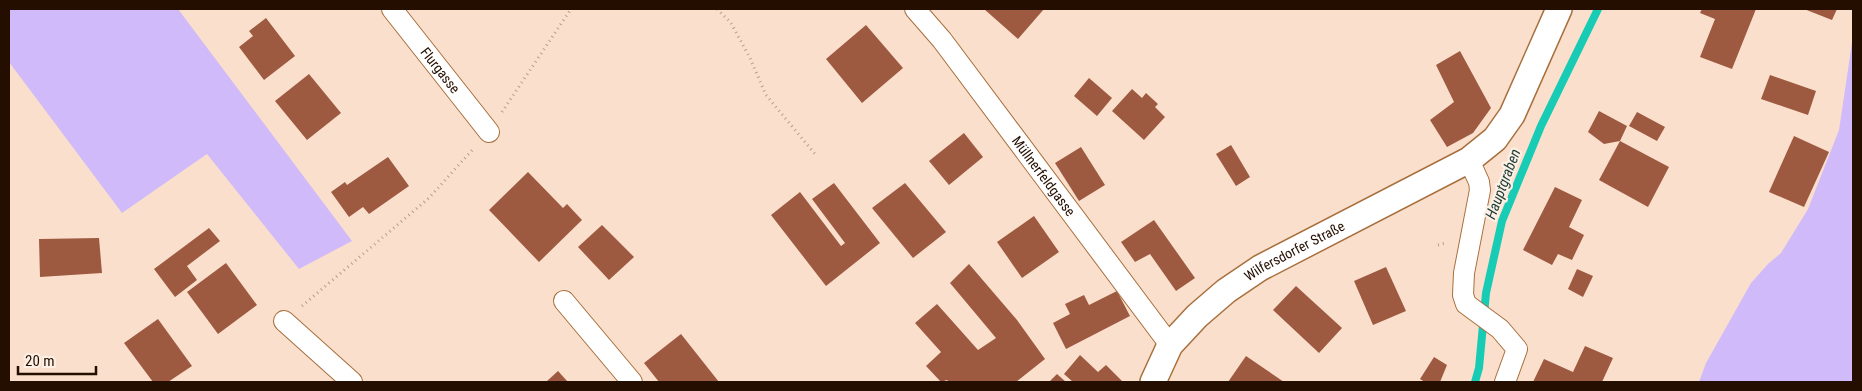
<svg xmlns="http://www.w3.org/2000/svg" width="1862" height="391" viewBox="0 0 1862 391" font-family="'Roboto Condensed',sans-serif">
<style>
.green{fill:#d0baf9}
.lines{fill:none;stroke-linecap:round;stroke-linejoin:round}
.stream{stroke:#17cbb4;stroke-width:8}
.building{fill:#9e5941}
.minor-casing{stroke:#a86f3d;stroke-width:22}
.tertiary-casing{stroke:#a86f3d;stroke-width:28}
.path{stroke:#b79e8c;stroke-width:3;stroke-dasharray:1 4;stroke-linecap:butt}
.minor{stroke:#fff;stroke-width:20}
.tertiary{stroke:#fff;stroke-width:25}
.labels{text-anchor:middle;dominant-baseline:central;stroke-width:4.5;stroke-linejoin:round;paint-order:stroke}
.street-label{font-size:14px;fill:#240e00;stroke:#fdf0e6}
.water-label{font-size:15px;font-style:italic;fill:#1a3a34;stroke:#fdf0e6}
</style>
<rect width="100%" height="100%" fill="#fae0cc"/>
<g class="green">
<path d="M9,9H178L352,241L299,269L207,154L122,213L9,62Z"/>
<path d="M1853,36V382H1699L1706,363L1751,283L1768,264L1781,253L1808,209L1839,130Z"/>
</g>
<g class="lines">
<path class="stream" d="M1475,382L1479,368L1486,293L1502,221L1541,126L1598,9"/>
</g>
<g class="building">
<path d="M984,9H1044L1018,39Z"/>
<path d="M1702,9H1756L1732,69L1700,57L1715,19L1700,13Z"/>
<path d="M1804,9H1837L1832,20Z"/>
<path d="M266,18L295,56L264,80L239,47L253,36L249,31Z"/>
<path d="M866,25L903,68L862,103L826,59Z"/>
<path d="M1460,51L1491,108L1473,133L1447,147L1430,120L1454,102L1436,65Z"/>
<path d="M309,74L341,113L307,140L275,101Z"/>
<path d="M1770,75L1816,91L1808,115L1761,99Z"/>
<path d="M1089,78L1112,98L1097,116L1074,96Z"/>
<path d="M1132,89L1142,98L1146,93L1158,104L1155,107L1165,117L1144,140L1112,111Z"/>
<path d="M1599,111L1627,126L1620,141L1604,144L1588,132Z"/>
<path d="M1637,112L1665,127L1657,141L1629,126Z"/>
<path d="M964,133L983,157L949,185L929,161Z"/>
<path d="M1794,136L1829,152L1804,207L1769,192Z"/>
<path d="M1620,141L1669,167L1648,207L1599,180Z"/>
<path d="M1231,145L1250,177L1236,186L1216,154Z"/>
<path d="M1081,147L1105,185L1079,201L1055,163Z"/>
<path d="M388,157L409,186L369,214L363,207L349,217L331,192L345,182L347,185Z"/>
<path d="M528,172L563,208L567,204L582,220L539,262L489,210Z"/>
<path d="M834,183L880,243L826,286L771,215L800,192L841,246L845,243L812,199Z"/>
<path d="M905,183L946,232L913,258L872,208Z"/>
<path d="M1555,187L1582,200L1569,227L1584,235L1572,260L1558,254L1552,265L1523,250Z"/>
<path d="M1034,216L1059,252L1022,278L997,242Z"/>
<path d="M1154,220L1195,278L1176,291L1150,254L1135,262L1121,242Z"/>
<path d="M602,225L634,257L609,280L578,247Z"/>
<path d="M209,228L220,241L187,266L197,280L175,297L154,269Z"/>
<path d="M99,238L102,273L40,277L39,239Z"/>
<path d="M226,263L257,305L218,334L187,292Z"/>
<path d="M969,264L1017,320L1045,359L1016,382H949L947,380L941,382L926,366L941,352L915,323L937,304L978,350L996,338L950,283Z"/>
<path d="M1386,267L1406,311L1373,325L1354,281Z"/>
<path d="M1577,269L1593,276L1583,297L1568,289Z"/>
<path d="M1296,286L1342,328L1319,353L1273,310Z"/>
<path d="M1117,291L1130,316L1066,349L1053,323L1070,314L1065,304L1084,295L1089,305Z"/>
<path d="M158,319L192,366L168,382H153L124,343Z"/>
<path d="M681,334L719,382H659L644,363Z"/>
<path d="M1585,346L1613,358L1602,382H1533L1544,359L1573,372Z"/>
<path d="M1080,355L1098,372L1106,365L1123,382H1073L1064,374Z"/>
<path d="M1246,356L1284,382H1228Z"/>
<path d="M1434,357L1447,365L1440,382H1425L1420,379Z"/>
<path d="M558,371L568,382H546Z"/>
<path d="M1057,374L1066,382H1049Z"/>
</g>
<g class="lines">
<g class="minor-casing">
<g id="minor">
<path id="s1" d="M392,9L489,132"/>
<path id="s2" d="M915,9L942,40L1170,345"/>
<path d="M1469,160L1479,182L1480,190L1464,273L1463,295L1466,304L1500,329L1517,349L1505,382"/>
<path d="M564,301L632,382"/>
<path d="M284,321L352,382"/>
</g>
</g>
<g class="tertiary-casing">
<g id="tertiary">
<path id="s3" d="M1153,382L1170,345L1197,316L1226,291L1260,268L1469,160L1495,139L1512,115L1559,9"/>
</g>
</g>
<g class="path">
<path d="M717,9L731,23L750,58L766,95L815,154"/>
<path d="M502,112L571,9"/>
<path d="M1438,245L1446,243"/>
<path d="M302,306L429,198L474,148"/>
</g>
<use href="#minor" class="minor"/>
<use href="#tertiary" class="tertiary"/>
</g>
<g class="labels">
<g class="street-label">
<text stroke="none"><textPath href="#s1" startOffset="78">Flurgasse</textPath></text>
<text stroke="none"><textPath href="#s2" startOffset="211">Müllnerfeldgasse</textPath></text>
<text stroke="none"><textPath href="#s3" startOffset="198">Wilfersdorfer Straße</textPath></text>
</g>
<g class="water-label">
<text transform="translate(1503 184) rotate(-69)">Hauptgraben</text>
</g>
</g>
<rect width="1862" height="391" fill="none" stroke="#240e00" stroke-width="20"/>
<path d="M18 366v8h78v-8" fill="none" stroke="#240e00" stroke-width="2.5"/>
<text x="25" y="366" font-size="15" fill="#240e00" stroke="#fdf0e6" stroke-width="4" paint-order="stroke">20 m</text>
</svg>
